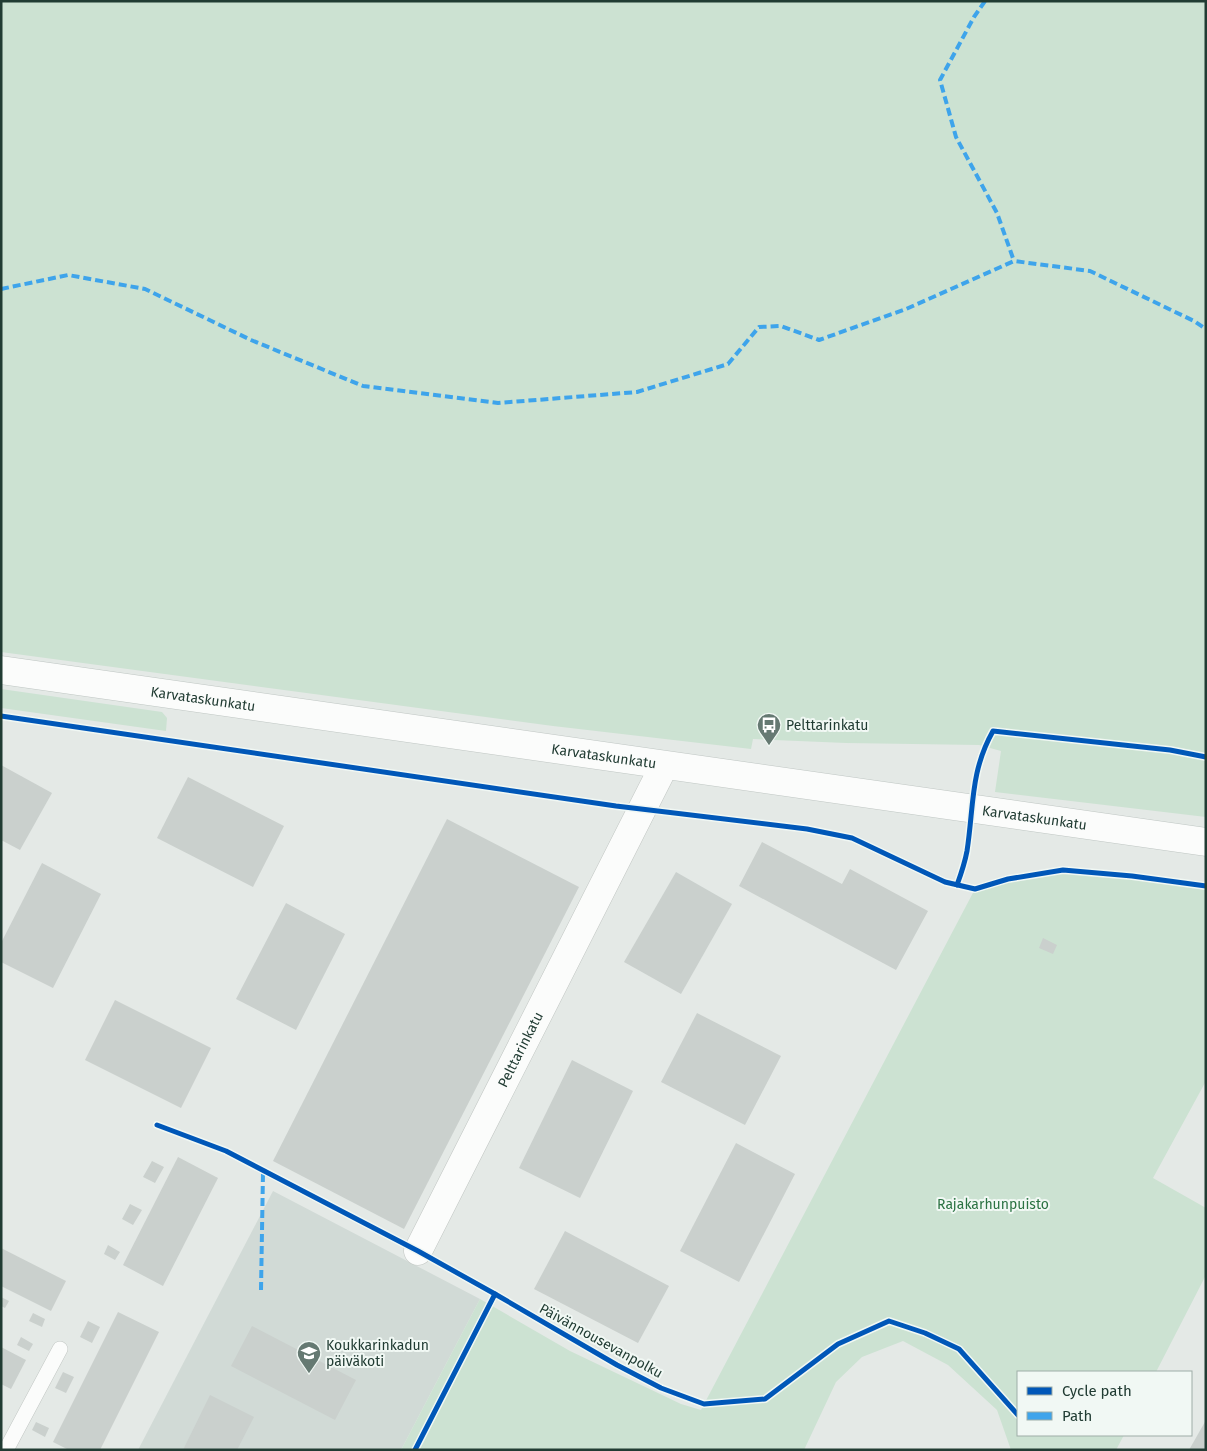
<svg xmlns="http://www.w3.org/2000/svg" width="1207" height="1451" viewBox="0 0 1207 1451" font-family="'Fira Sans',sans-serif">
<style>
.built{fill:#d1dad6}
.green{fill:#cce2d2}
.building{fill:#cad0cd}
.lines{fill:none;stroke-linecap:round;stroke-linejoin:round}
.lane-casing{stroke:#c1c6c3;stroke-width:16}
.street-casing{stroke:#c1c6c3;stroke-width:29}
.secondary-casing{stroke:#bfc6c3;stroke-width:29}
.lane{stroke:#fbfcfb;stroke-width:15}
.street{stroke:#fbfcfb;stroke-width:28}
.secondary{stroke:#fbfcfb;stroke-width:28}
.quiet{stroke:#3ea4eb;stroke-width:4;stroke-dasharray:8 4;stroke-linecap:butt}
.cycleway-casing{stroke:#f1f8f4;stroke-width:8}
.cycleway{stroke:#0057b8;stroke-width:5}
.labels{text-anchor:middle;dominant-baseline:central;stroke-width:4;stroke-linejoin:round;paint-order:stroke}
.street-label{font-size:14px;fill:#213c33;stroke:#f1f8f4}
.poi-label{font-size:14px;fill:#213c33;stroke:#f1f8f4;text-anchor:start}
.park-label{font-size:14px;fill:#2b7343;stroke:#f1f8f4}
</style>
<rect width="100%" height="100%" fill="#e4e9e6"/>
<path class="built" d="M273,1191L480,1299L401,1450H138Z"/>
<g class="green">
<path d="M1,1H1206V817L995,792L1001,751L979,745L846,743L753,739L751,749L553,726L1,652Z"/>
<path d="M1,689L162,712L167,718L166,731L1,708Z"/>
<path d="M1063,870L1132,876L1206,886V1081L1153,1178L1206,1208V1275L1156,1372H1018V1435H1124L1116,1450H1011L997,1410L948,1365L903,1341L862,1357L836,1382L804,1450H401L480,1299L570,1351L681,1404L701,1410L975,889L994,883Z"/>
</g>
<g class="building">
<path d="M1,765L52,793L20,850L1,840Z"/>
<path d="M188,777L284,826L253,887L157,838Z"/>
<path d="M447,819L579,887L404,1229L273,1161Z"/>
<path d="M762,842L842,884L850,869L928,911L896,970L739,886Z"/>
<path d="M42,863L101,894L53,988L1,962V943Z"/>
<path d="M676,872L732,904L681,994L624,962Z"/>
<path d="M286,903L345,934L296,1030L236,999Z"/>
<path d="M1043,938L1057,945L1053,954L1039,948Z"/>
<path d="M115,1000L211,1048L181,1108L85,1060Z"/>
<path d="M697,1013L781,1056L745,1125L661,1082Z"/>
<path d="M572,1060L633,1091L580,1198L519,1168Z"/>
<path d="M736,1143L795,1174L739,1282L680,1251Z"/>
<path d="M178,1157L218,1178L163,1286L123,1265Z"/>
<path d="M152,1161L164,1167L155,1183L143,1177Z"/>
<path d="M130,1204L142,1210L133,1225L122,1219Z"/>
<path d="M565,1231L669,1286L638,1343L534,1289Z"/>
<path d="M108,1245L120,1252L115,1260L104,1254Z"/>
<path d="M1,1248L66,1281L51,1311L1,1286Z"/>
<path d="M1,1297L9,1301L5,1308L1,1306Z"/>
<path d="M118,1312L159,1332L100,1450H69L53,1442Z"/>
<path d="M33,1313L45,1319L42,1327L29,1321Z"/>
<path d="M88,1321L100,1327L92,1343L80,1337Z"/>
<path d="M252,1326L356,1380L335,1420L231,1366Z"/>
<path d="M21,1337L33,1344L29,1351L17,1345Z"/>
<path d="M1,1347L26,1360L11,1389L1,1384Z"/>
<path d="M63,1372L74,1377L66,1393L55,1388Z"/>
<path d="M210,1395L254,1417L237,1450H183Z"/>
<path d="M1206,1420V1450H1189Z"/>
<path d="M36,1422L49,1428L45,1437L32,1430Z"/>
</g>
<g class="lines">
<g class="lane-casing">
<path id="lane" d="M6,1450L60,1349"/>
</g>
<g class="street-casing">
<g id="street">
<path id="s1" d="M418,1251L664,766"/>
</g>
</g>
<g class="secondary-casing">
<g id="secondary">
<path id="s2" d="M1,670L1206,842"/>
</g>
</g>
<use href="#lane" class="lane"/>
<use href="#street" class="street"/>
<use href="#secondary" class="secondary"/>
<g class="quiet">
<path d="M985,1L974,17L940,80L956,137L997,213L1014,261"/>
<path d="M1,289L68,275L145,289L251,340L363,386L498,403L637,392L728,364L759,327L781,326L819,340L906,309L1014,261L1090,271L1194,321L1206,329"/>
<path d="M261,1290L263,1172"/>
</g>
<g class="cycleway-casing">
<g id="cycleway">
<path d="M1,716L616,806L807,829L852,838L945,882L975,889L1008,879L1063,870L1132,876L1206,886"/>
<path d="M957,885C961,874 965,862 967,851C974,806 970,772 993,731L1170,750L1206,757"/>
<path d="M157,1125L226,1151L418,1251L495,1294L617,1365L661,1388L704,1404L765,1399L838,1344L889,1321L925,1333L959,1349L1018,1415"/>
<path d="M415,1450L495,1294"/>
</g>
</g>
<use href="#cycleway" class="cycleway"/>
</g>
<defs>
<g id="bus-pin" transform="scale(1.25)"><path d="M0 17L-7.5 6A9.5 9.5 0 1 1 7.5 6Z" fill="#657972" stroke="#f1f8f4"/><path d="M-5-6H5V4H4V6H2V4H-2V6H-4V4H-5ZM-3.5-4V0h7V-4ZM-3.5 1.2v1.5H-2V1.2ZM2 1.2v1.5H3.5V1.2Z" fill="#fff"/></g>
<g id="school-pin" transform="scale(1.25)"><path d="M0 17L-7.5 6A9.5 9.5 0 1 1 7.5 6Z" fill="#657972" stroke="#f1f8f4"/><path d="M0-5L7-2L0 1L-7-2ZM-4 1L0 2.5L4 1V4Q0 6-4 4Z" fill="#fff"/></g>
</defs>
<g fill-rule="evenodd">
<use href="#bus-pin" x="769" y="725"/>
<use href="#school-pin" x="309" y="1353"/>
</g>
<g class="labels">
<g class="street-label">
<text stroke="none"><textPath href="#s2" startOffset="204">Karvataskunkatu</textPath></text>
<text stroke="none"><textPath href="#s2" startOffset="609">Karvataskunkatu</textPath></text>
<text stroke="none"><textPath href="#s2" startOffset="1044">Karvataskunkatu</textPath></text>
<text stroke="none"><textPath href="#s1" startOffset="226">Pelttarinkatu</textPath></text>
<text transform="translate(601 1341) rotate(29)">Päivännousevanpolku</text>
</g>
<g class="poi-label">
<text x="786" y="725">Pelttarinkatu</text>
<text x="326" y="1345">Koukkarinkadun<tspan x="326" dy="16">päiväkoti</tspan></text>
</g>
<g class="park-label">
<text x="993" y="1204">Rajakarhunpuisto</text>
</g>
</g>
<rect width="1207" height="1451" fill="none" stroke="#213c33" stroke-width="5"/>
<rect x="1017" y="1371" width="175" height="65" fill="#f1f8f4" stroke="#9eada7"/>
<rect x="1027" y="1387" width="25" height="8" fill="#0057b8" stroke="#9eada7"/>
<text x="1062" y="1396" font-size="15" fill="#213c33">Cycle path</text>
<rect x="1027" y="1412" width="25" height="8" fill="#3ea4eb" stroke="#9eada7"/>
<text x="1062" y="1421" font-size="15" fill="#213c33">Path</text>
</svg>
